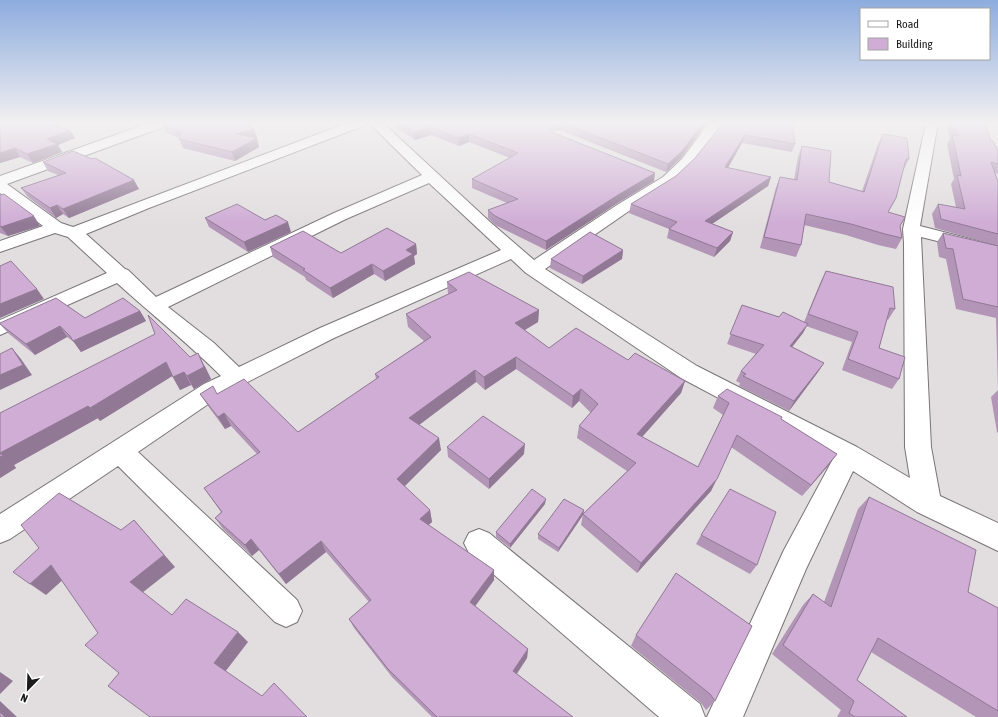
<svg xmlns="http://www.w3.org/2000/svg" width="998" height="717" viewBox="0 0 998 717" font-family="'Asap Condensed',sans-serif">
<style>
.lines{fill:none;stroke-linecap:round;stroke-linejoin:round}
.minor-casing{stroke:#797576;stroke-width:2}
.minor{fill:#fff;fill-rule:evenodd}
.wall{fill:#b295b7}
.shaded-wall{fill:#917995}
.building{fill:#cfadd5;stroke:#917995}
</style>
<rect width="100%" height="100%" fill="#e2dedf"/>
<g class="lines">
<g class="minor-casing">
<g id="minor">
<path d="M149,123H168L166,126L7,184L61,223L73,227L347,123H365L363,126L149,208L86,234L125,269L128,270L156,297L334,213L422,175L369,123H383L490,222L534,260L617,205L663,177L682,159L709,123H722L716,135L692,165L673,183L629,211L545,269L697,366L857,447L910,478L905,447L904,243L903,229L925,128L926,125H936L937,128L920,226L998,246V256L921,237L931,447L940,496L998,523V551L917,512L853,471L806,569L743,717H707L784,550L833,459L681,378L526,273L511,259L334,338L220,396L138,452L297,600L302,611L297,622L286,627L275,622L118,466L10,539L0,543V514L204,384L221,376C188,343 151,314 117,283L0,335V320L107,273L68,237L55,233L0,252V241L43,226L0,193V176ZM429,183L501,250L320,328L239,367L214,343L168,307L346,219Z"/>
<path d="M479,529L489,533L700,704L705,717H659L469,553L464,543L469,533Z"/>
</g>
</g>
<use href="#minor" class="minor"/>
</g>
<g class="wall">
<path d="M0,123H57L59,127L70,130L75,138L58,145L62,152L33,163L20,157L0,163Z"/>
<path d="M389,123H707L681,158L666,172L562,131H551L654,181L616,204L546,250L495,225L488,218V210L507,203L472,188V179L510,158L469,142L459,146L431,135L415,140Z"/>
<path d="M950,123H983L991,141L998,151V174L995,173L998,182V246L935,228L932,214L938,204L956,207L951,184L954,179L947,144L950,138L947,127Z"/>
<path d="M163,125L254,129L257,137L255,138L259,147L235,161L183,148L179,139V138L167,133Z"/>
<path d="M719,128L795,144L792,152L742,143L728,168L771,177L768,186L712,224L733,232L730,241L714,257L667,238L669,229L629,213L631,204L676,176L695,158Z"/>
<path d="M883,134L909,159L904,169H903L888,212L900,226L902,238L896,249L878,245L846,235L804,225L801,245L796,257L760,248L776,187L780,177L794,180L798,156L802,146L829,182L862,191L878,144Z"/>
<path d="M43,162L139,189L69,218L63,214L56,218L28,197L21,188L58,175L48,171Z"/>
<path d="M0,195L40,226L8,236L0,233Z"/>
<path d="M205,218L265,220L291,232L248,252L209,227Z"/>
<path d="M943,233L998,246V433L997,432L991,397L998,390L996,318L956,309L946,259L939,257L937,242Z"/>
<path d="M416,244L417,254L414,256L415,264L385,281L374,274L333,298L306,280L305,277L273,257L270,247L341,253Z"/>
<path d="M623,250L622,259L582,284L550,268L551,259Z"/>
<path d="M826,271L895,309L888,320L887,319L879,348L899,379L892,389L842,370L852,342L806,326L803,333L792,347L824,363L818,372L789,411L739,386L740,383L736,381L741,371L756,354L727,344L742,305L779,317L804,322L821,281Z"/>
<path d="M447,282L539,310L538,322L524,330L549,348L628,360L685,381L681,393L642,437L698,467L723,415L713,408L718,396L781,419L837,454L828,466L802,496L731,447L711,491L637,573L581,525L583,514L627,471L577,438L579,426L591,413L579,401L572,408L516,369L485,390L476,382L419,425L441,450L404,486L430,510L432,522L428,525L494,570V580L475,606L528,649L527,658L517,674L573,717H432L392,677L354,628L349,619L369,602L326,552L286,584L259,550L252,556L223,529L215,518L221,512L204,488L257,454L231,426L225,429L208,406L200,394L217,393L298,432L376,379L375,374L424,341L408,327L406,314L448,294Z"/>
<path d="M140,311L146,321L81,352L74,342L67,337L35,355L8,333L0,324V323L85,318Z"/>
<path d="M190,357L205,366L211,379L194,389L191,385L180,390L172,376L100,421L98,418L14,465L16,468L0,478V413Z"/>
<path d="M447,447L524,454L489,489L448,457Z"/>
<path d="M869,497L968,592L998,608V717H976L871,652L857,680L907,717H837L841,710L772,654L803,605L813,594L824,602L858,509Z"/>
<path d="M545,504L510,548L496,537V532Z"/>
<path d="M584,510L583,515L558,552L538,539V534Z"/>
<path d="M701,535L757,565L750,574L696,544Z"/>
<path d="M752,626L715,701L706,710L701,703L631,646L636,635Z"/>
</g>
<g class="shaded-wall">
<path d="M53,123H57L61,130L50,125Z"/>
<path d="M703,123H707L681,158L666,172L668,164Z"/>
<path d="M431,127V135L415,140L414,132Z"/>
<path d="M254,129L257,137L238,143L236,134Z"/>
<path d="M70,130L75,138L58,145L62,152L33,163L27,154L47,139Z"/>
<path d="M469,134V142L459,146L458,138Z"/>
<path d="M745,135L742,143L723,176L725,167Z"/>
<path d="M257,138L259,147L235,161L232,152Z"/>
<path d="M15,148L20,157L0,163V153Z"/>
<path d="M655,173L654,181L616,204L546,250V241L618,195Z"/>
<path d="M771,177L768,186L703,230L705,221Z"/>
<path d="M134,180L139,189L69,218L63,209Z"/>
<path d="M57,205L63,214L56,218L50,208Z"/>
<path d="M34,216L40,226L8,236L1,227Z"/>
<path d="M288,222L291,232L248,252L244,242Z"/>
<path d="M733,232L730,241L714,257L717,248Z"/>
<path d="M416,244L417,254L414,256L415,264L385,281L383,271L406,250Z"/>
<path d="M623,250L622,259L582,284L583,276Z"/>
<path d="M372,264L374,274L333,298L330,288Z"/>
<path d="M37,289L44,299L0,318V304Z"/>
<path d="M539,310L538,322L515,336V323Z"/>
<path d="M140,311L146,321L81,352L73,341Z"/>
<path d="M808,324L803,333L785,356L790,346Z"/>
<path d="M60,326L67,337L35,355L26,344Z"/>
<path d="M12,348L21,359L32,375L0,390V375Z"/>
<path d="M198,353L211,379L194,389L187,376Z"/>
<path d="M516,357V369L485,390L484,377Z"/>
<path d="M166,362L174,375L100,421L90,408Z"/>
<path d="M824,363L818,372L789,411L794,401Z"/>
<path d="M475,370L476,382L411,431L409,418Z"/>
<path d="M184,372L191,385L180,390L173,377Z"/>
<path d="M685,381L681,393L634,446L637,434Z"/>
<path d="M581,389L579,401L572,408L573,396Z"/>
<path d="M88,406L98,418L14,465L16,468L0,478V453Z"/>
<path d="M224,413L231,426L225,429L218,417Z"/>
<path d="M439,438L441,450L400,491L397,479Z"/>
<path d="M525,444L524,454L489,489V479Z"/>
<path d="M837,454L828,466L802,496L811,485Z"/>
<path d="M717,479L711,491L637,573L641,563Z"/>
<path d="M546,499L545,504L510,548V544Z"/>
<path d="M430,510L432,522L422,531L420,519Z"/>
<path d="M584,510L583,515L558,552L559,548Z"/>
<path d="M134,520L175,567L142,593L130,582Z"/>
<path d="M251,539L259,550L252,556L245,545Z"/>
<path d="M321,541L326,552L286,584L279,574Z"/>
<path d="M51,565L66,577L46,595L30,584Z"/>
<path d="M494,570V580L471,612L470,602Z"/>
<path d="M238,632L248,642L225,672L214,663Z"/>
<path d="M528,649L527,658L513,679V671Z"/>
<path d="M0,672L13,681L0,694Z"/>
<path d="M0,701L17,717H5L0,712Z"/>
</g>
<g class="building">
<path d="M0,123H53L50,125L70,130L47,139L57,144L27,154L15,148L0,153Z"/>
<path d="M167,123H244L254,129L236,134L257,138L232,152L179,139L181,132L163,125Z"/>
<path d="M400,123H552H550L548,128L551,132L655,173L618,195L546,241L495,216L488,210L518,199L472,179L518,153L469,134L458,138L431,127L414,132Z"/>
<path d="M563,123H703L683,150L668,164Z"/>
<path d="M721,123H792L795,144L745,135L725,167L771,177L705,221L733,232L717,248L669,229L677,222L631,204L676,176L695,158L719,128Z"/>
<path d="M954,123L985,124L991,141H993L998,151V164L991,162L998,182V234L941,219L938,204L965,209L957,175L961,176L952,135L958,136Z"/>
<path d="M883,134L907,138L909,159H906L896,198L888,212L905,217L900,226L902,238L885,234L851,224L806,214L801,245L764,237L780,177L797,180L802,146L831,151L829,182L864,192Z"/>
<path d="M73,151L92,159L95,158L134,180L63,209L57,205L50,208L21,188L66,173L43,162Z"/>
<path d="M4,194L34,216L1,227L0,226V195Z"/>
<path d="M237,204L265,220L276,215L288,222L244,242L205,218Z"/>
<path d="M387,228L416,244L406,250L413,254L383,271L372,264L330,288L303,270L305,269L270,247L303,231L341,253Z"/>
<path d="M590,232L623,250L583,276L551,259Z"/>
<path d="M943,233L998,246V307L963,299L953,249L946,248Z"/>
<path d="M11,261L37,289L0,304V266Z"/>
<path d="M826,271L893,287L895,309L890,308L879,348L905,357L899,379L848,359L858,332L808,314Z"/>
<path d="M469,272L539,310L515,323L549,348L576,328L628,360L635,353L685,381L637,434L698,467L729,403L718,396L727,389L782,417L781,419L837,454L811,485L737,435L717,479L641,563L583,514L636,463L579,426L598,404L581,389L573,396L516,357L484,377L475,370L409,418L439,438L397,479L430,510L420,519L494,570L470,602L528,649L513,671L573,717H437L388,669L349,619L371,600L321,541L279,574L251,539L245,545L215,518L222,512L204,488L260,452L224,413L218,417L200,394L213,386L217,394L244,379L298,432L379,377L375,374L431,337L406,314L457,290L447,282Z"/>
<path d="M56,298L85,318L123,298L140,311L73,341L70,336L60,326L26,344L0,324V323Z"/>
<path d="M742,305L779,317L783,312L808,324L790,346L824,363L794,401L743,376L746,374L741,371L764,345L730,334Z"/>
<path d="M148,315L190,357L198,353L204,367L187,376L184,372L173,377L166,362L90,408L88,406L0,453L3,456L0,457V413L155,334Z"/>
<path d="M12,348L23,365L0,375V354Z"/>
<path d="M483,416L525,444L489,479L447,447Z"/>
<path d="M532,489L546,499L510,544L496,532Z"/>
<path d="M730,489L776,512L757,565L701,535Z"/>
<path d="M59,493L121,530L134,520L164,555L130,582L172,615L186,599L238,632L214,663L262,696L274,683L307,717H150L108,686L119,673L85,645L98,633L51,565L30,584L13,572L39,548L21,525Z"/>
<path d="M869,497L976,550L968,592L998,608V711L878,638L857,680L907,717H855L849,713L854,701L783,645L813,594L831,607Z"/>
<path d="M564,499L584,510L559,548L538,534Z"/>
<path d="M676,573L752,626L715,701L710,694L636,635Z"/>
<path d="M0,712L5,717H0Z"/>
</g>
<linearGradient id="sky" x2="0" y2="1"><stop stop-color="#8dacde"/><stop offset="0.55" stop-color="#f2f0f1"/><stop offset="1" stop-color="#f2f0f1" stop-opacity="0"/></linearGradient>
<rect width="998" height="224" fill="url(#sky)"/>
<rect x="860" y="8" width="130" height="52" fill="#ffffff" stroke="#a4a4a4"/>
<rect x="868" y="21" width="20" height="6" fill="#ffffff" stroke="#a4a4a4"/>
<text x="896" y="28" font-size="12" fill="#1c1b1b">Road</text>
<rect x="868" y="38" width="20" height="12" fill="#cfadd5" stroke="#a4a4a4"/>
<text x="896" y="48" font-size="12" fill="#1c1b1b">Building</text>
<g transform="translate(28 689) rotate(203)" stroke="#ffffff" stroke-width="3" paint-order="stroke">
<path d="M0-3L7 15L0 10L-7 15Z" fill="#1c1b1b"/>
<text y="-6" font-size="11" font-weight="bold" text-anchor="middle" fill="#1c1b1b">N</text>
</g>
</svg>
